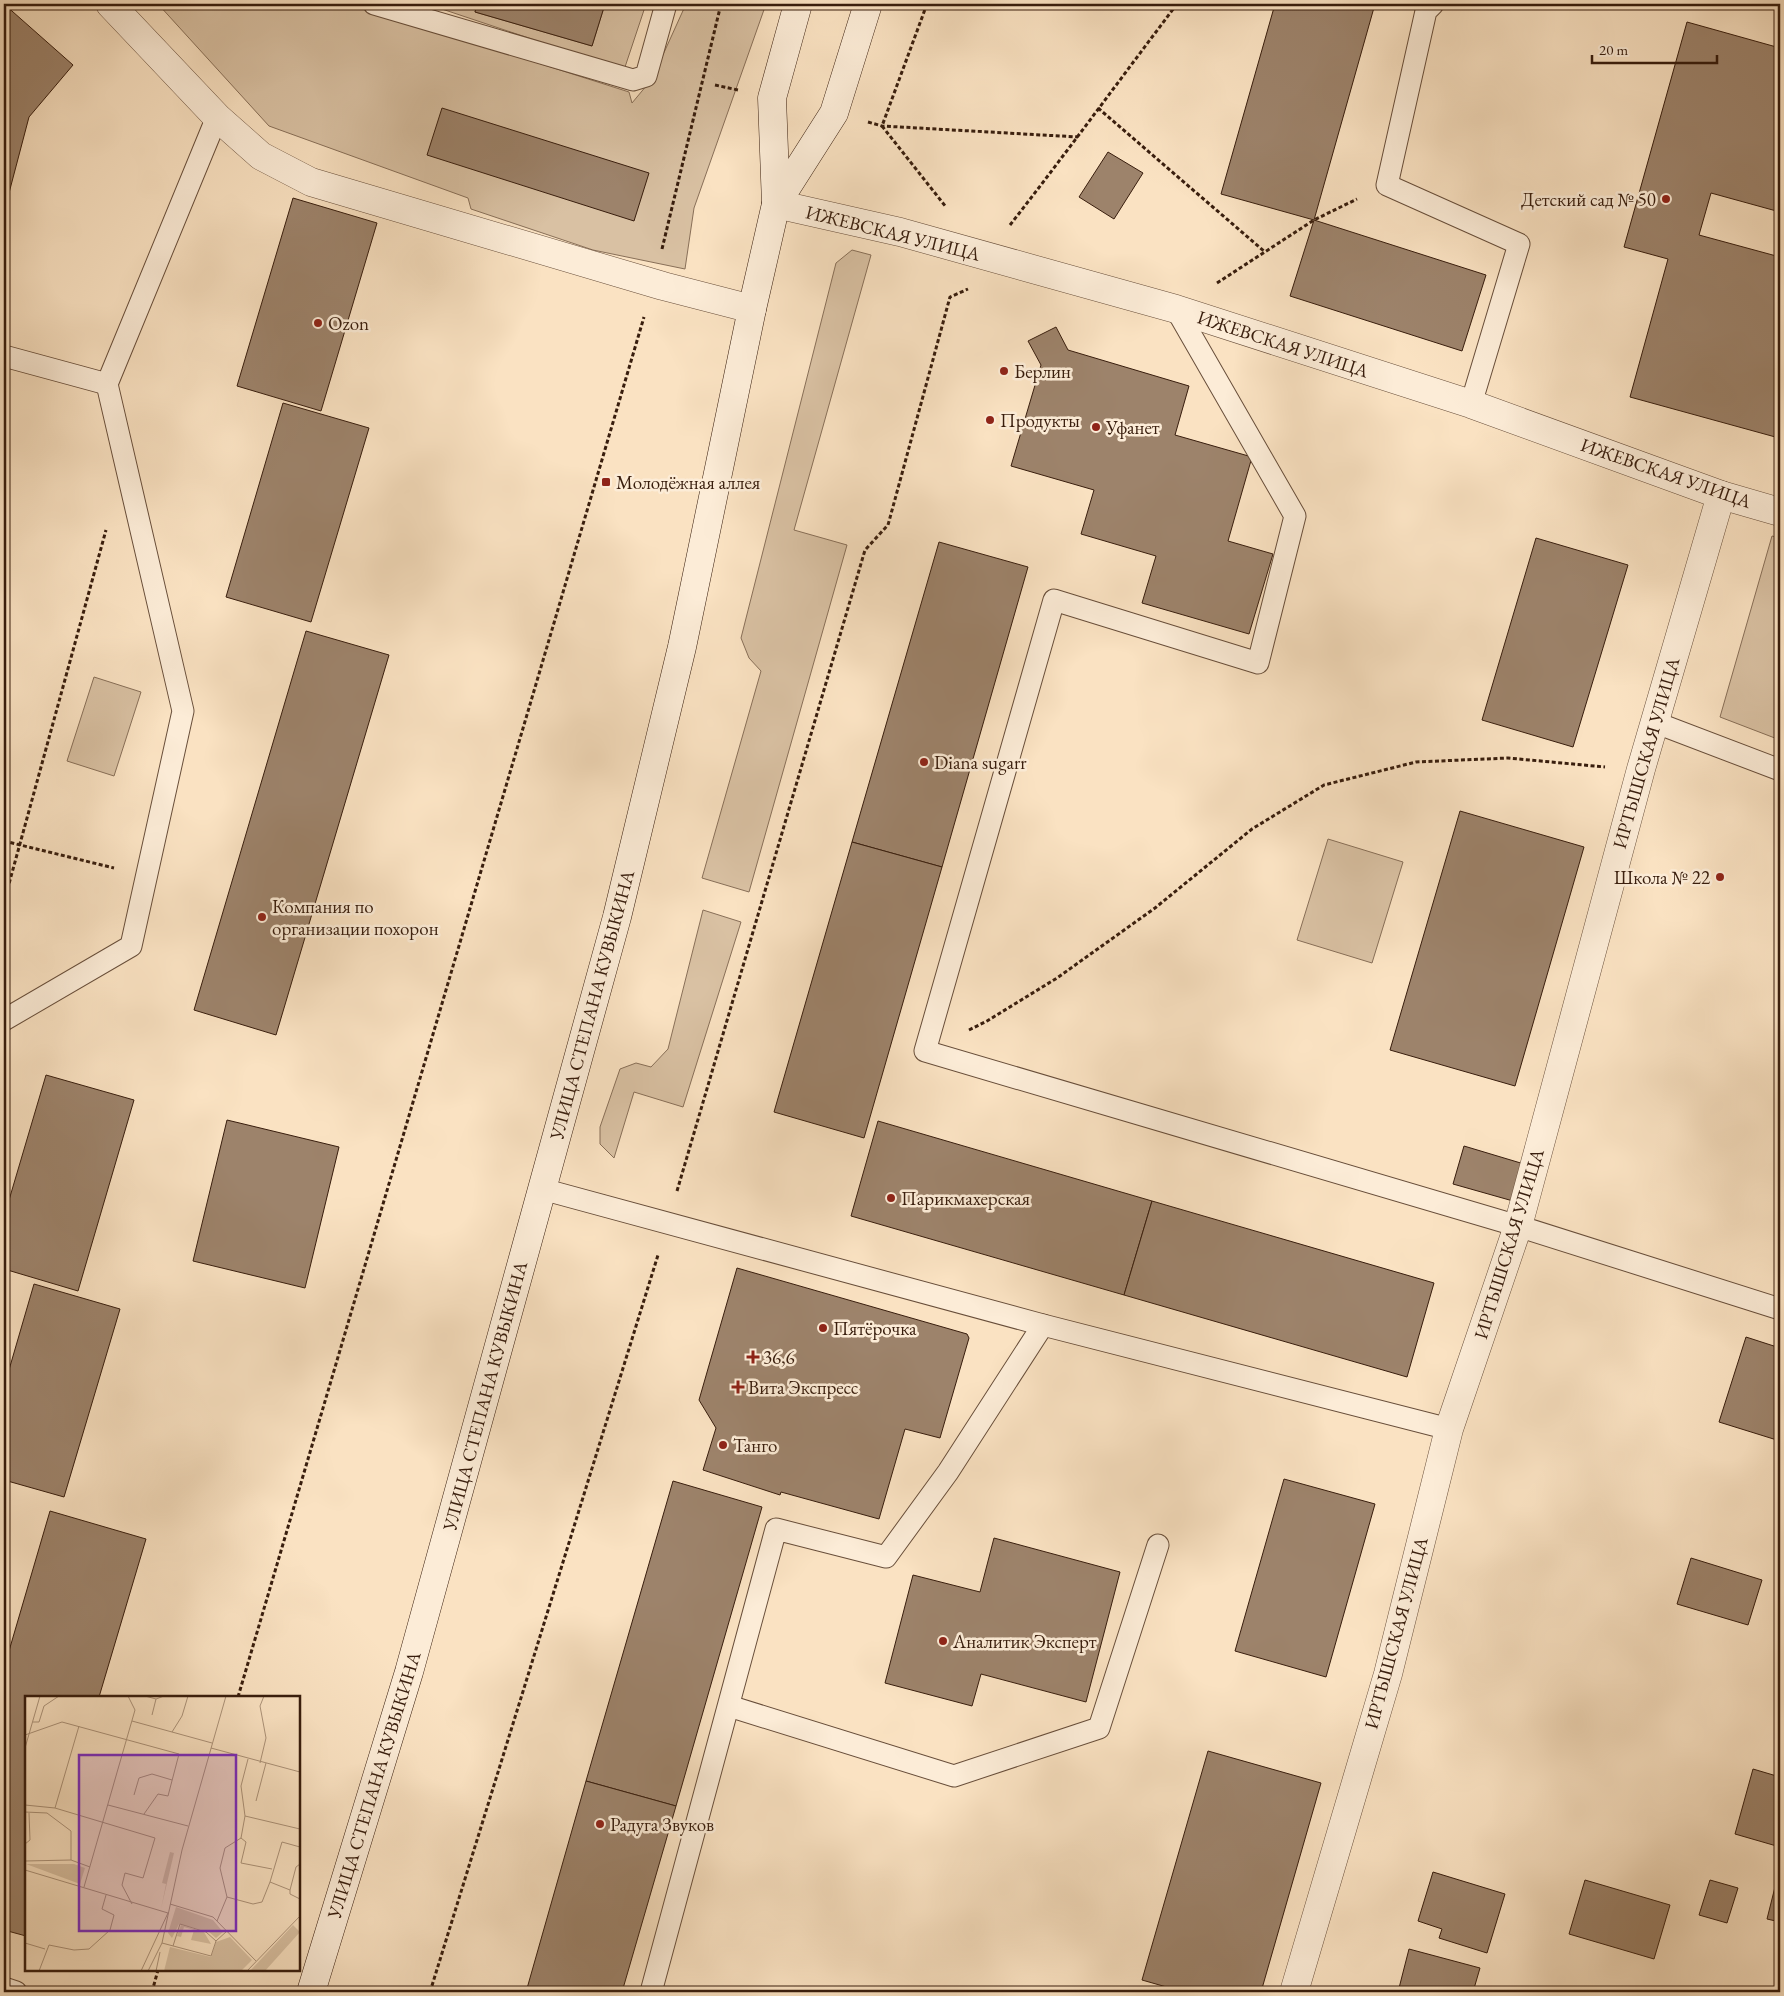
<svg xmlns="http://www.w3.org/2000/svg" width="1784" height="1996" viewBox="0 0 1784 1996" font-family="'EB Garamond',serif">
<style>
.green{fill:#d9c1a3;stroke:#886f58}
.building{fill:#9d836b;stroke:#381d0d}
.lines{fill:none;stroke-linecap:round;stroke-linejoin:round}
.service-casing{stroke:#684e3a;stroke-width:23}
.minor-casing{stroke:#684e3a;stroke-width:29}
.secondary-casing{stroke:#381d0d;stroke-width:29}
.path{stroke:#381d0d;stroke-width:3;stroke-dasharray:4 2.5;stroke-linecap:butt}
.service{stroke:#fcecd7;stroke-width:21}
.minor{stroke:#fcecd7;stroke-width:28}
.secondary{stroke:#fcecd7;stroke-width:28}
.poi-dot{fill:#8f2418;stroke:#fcecd7;stroke-width:2}
.labels{text-anchor:middle;dominant-baseline:central;stroke-width:5;stroke-linejoin:round;paint-order:stroke}
.poi-label{font-size:19px;fill:#381d0d;stroke:#fcecd7;text-anchor:start}
.street-label{font-size:19px;fill:#381d0d;stroke:#fcecd7}
.inset-road{fill:none;stroke:#ac937a;stroke-width:1}
.view{fill:#7b2cbf;fill-opacity:0.15;stroke:#7b2cbf;stroke-width:2.5}
.inset-edge{fill:none;stroke:#381d0d;stroke-width:2.5}
</style>
<rect width="100%" height="100%" fill="#fae2c2"/>
<filter id="stains"><feTurbulence type="fractalNoise" baseFrequency=".004" numOctaves="4"/><feColorMatrix values="0 0 0 0 .2 0 0 0 0 .09 0 0 0 0 .02 0 0 0 .5 -.17"/></filter>
<radialGradient id="worn" r=".72"><stop offset=".6" stop-color="#630" stop-opacity="0"/><stop offset="1" stop-color="#630" stop-opacity=".3"/></radialGradient>
<g class="green">
<path d="M158,4H353L629,92L632,103L652,79L686,4H766L694,208L685,269L593,250L471,209L468,198L269,126Z"/>
<path d="M427,4H477L475,12L592,46L605,4H646L624,70Z"/>
<path d="M852,250L871,255L794,530L847,545L749,892L702,878L761,671L749,658L741,638L836,263Z"/>
<path d="M1772,536L1780,538V740L1720,717Z"/>
<path d="M94,677L141,692L114,776L67,761Z"/>
<path d="M1328,839L1403,862L1372,963L1297,940Z"/>
<path d="M703,910L741,922L683,1107L634,1092L614,1158L600,1144V1127L620,1069L636,1063L651,1067L668,1049Z"/>
</g>
<g class="building">
<path d="M4,4L73,65L29,117L4,212Z"/>
<path d="M477,4H605L592,46L475,12Z"/>
<path d="M1275,4H1375L1314,220L1221,194Z"/>
<path d="M1687,22L1780,48V212L1711,193L1699,235L1780,257V432L1779,438L1630,397L1668,259L1624,247Z"/>
<path d="M442,108L649,173L634,221L427,155Z"/>
<path d="M1108,152L1143,173L1114,219L1079,197Z"/>
<path d="M293,198L377,223L321,411L237,386Z"/>
<path d="M1314,220L1486,275L1462,351L1290,296Z"/>
<path d="M1056,327L1068,350L1189,386L1175,435L1252,457L1228,541L1273,554L1249,634L1142,603L1156,556L1081,534L1094,490L1011,466L1041,365L1028,341Z"/>
<path d="M283,403L369,428L311,622L226,597Z"/>
<path d="M1536,538L1628,565L1573,747L1482,720Z"/>
<path d="M939,542L1028,567L942,867L852,842Z"/>
<path d="M306,631L389,655L276,1035L194,1010Z"/>
<path d="M1460,811L1584,847L1515,1086L1390,1050Z"/>
<path d="M852,842L942,867L864,1138L774,1112Z"/>
<path d="M46,1075L134,1100L78,1291L4,1269V1217Z"/>
<path d="M227,1120L339,1147L305,1288L193,1261Z"/>
<path d="M878,1121L1152,1201L1124,1295L851,1216Z"/>
<path d="M1464,1146L1524,1164L1513,1201L1453,1184Z"/>
<path d="M1152,1201L1434,1283L1407,1377L1124,1295Z"/>
<path d="M737,1268L967,1334L969,1338L940,1438L905,1429L879,1519L781,1492L780,1495L703,1470L716,1428L699,1400Z"/>
<path d="M34,1284L120,1309L64,1497L4,1480V1387Z"/>
<path d="M1746,1337L1780,1348V1441L1719,1422Z"/>
<path d="M1284,1479L1375,1504L1326,1677L1235,1651Z"/>
<path d="M673,1481L762,1507L676,1806L586,1781Z"/>
<path d="M50,1511L146,1539L99,1697H26V1936L4,1930V1668Z"/>
<path d="M994,1538L1120,1572L1086,1702L981,1674L972,1706L885,1683L913,1575L980,1592Z"/>
<path d="M1691,1558L1762,1580L1748,1625L1677,1604Z"/>
<path d="M1208,1751L1321,1783L1261,1992H1184L1142,1980Z"/>
<path d="M1753,1769L1780,1777V1847L1735,1834Z"/>
<path d="M586,1781L676,1806L622,1992H526Z"/>
<path d="M1433,1872L1505,1894L1487,1953L1439,1938L1442,1929L1418,1921Z"/>
<path d="M1585,1880L1670,1905L1654,1959L1569,1934Z"/>
<path d="M1710,1880L1738,1888L1727,1923L1699,1915Z"/>
<path d="M1775,1887L1780,1888V1922L1767,1919Z"/>
<path d="M1409,1949L1480,1968L1473,1992H1398Z"/>
</g>
<g class="lines">
<g class="service-casing">
<g id="service">
<path d="M374,4L633,80L646,76L666,4"/>
<path d="M1433,4L1426,11L1387,185L1519,244L1471,404"/>
<path d="M1176,309L1295,516L1258,663L1054,600L925,1051L1518,1226L1780,1309"/>
<path d="M4,356L107,384L217,117"/>
<path d="M1654,722L1780,770"/>
<path d="M4,1020L131,946L183,711L107,384"/>
<path d="M542,1189L1043,1325L1449,1429"/>
<path d="M729,1706L954,1776L1099,1728L1158,1545"/>
<path d="M4,1988L16,1992"/>
<path d="M651,1992L776,1529L886,1557L948,1472L1043,1325"/>
</g>
</g>
<g class="minor-casing">
<g id="minor">
<path d="M110,4L217,117L261,156L311,182L663,286L752,309"/>
<path d="M776,204L900,232L1176,309L1471,404L1721,495L1780,512"/>
<path d="M1294,1992L1388,1674L1449,1429L1518,1226L1641,769L1721,495"/>
</g>
</g>
<g class="secondary-casing">
<g id="secondary">
<path d="M776,204L834,113L868,4"/>
<path d="M311,1992L409,1672L617,917L682,647L752,309L776,204L772,98L798,4"/>
</g>
</g>
<g class="path">
<path d="M927,4L882,126L946,207"/>
<path d="M715,85L738,90"/>
<path d="M1098,108L1265,252"/>
<path d="M868,122L882,126L1078,137"/>
<path d="M1010,225C1067,152 1121,78 1177,4"/>
<path d="M662,249L721,4"/>
<path d="M1217,283L1314,220L1357,199"/>
<path d="M4,841L114,868"/>
<path d="M4,902L106,530"/>
<path d="M969,1030L987,1021L1057,978L1155,908L1252,829L1324,785L1416,762L1508,758L1605,767"/>
<path d="M677,1191L865,550L888,525L950,297L968,289"/>
<path d="M238,1697L644,317"/>
<path d="M152,1992L158,1970"/>
<path d="M430,1992L658,1255"/>
</g>
<use href="#service" class="service"/>
<use href="#minor" class="minor"/>
<use href="#secondary" class="secondary"/>
</g>
<g class="poi-dot">
<circle cx="1666" cy="199" r="5"/>
<circle cx="318" cy="323" r="5"/>
<circle cx="1004" cy="371" r="5"/>
<circle cx="990" cy="420" r="5"/>
<circle cx="1096" cy="427" r="5"/>
<rect x="601" y="477" width="10" height="10" rx="2.5"/>
<circle cx="924" cy="762" r="5"/>
<circle cx="1720" cy="877" r="5"/>
<circle cx="262" cy="917" r="5"/>
<circle cx="891" cy="1198" r="5"/>
<circle cx="823" cy="1328" r="5"/>
<path d="M750.5 1349.5h5v5h5v5h-5v5h-5v-5h-5v-5h5z"/>
<path d="M735.5 1379.5h5v5h5v5h-5v5h-5v-5h-5v-5h5z"/>
<circle cx="723" cy="1445" r="5"/>
<circle cx="943" cy="1641" r="5"/>
<circle cx="600" cy="1824" r="5"/>
</g>
<g class="labels">
<g class="poi-label">
<text x="1656" y="199" text-anchor="end">Детский сад № 50</text>
<text x="328" y="323">Ozon</text>
<text x="1014" y="371">Берлин</text>
<text x="1000" y="420">Продукты</text>
<text x="1106" y="427">Уфанет</text>
<text x="616" y="482">Молодёжная аллея</text>
<text x="934" y="762">Diana sugarr</text>
<text x="1710" y="877" text-anchor="end">Школа № 22</text>
<text x="272" y="906">Компания по<tspan x="272" dy="22">организации похорон</tspan></text>
<text x="901" y="1198">Парикмахерская</text>
<text x="833" y="1328">Пятёрочка</text>
<text x="763" y="1357">36,6</text>
<text x="748" y="1387">Вита Экспресс</text>
<text x="733" y="1445">Танго</text>
<text x="953" y="1641">Аналитик Эксперт</text>
<text x="610" y="1824">Радуга Звуков</text>
</g>
<g class="street-label">
<text transform="translate(893 233) rotate(14)">ИЖЕВСКАЯ УЛИЦА</text>
<text transform="translate(1283 344) rotate(18)">ИЖЕВСКАЯ УЛИЦА</text>
<text transform="translate(1666 473) rotate(19)">ИЖЕВСКАЯ УЛИЦА</text>
<text transform="translate(1646 753) rotate(-74)">ИРТЫШСКАЯ УЛИЦА</text>
<text transform="translate(592 1005) rotate(-75)">УЛИЦА СТЕПАНА КУВЫКИНА</text>
<text transform="translate(1509 1244) rotate(-73)">ИРТЫШСКАЯ УЛИЦА</text>
<text transform="translate(485 1396) rotate(-75)">УЛИЦА СТЕПАНА КУВЫКИНА</text>
<text transform="translate(1396 1633) rotate(-75)">ИРТЫШСКАЯ УЛИЦА</text>
<text transform="translate(374 1785) rotate(-73)">УЛИЦА СТЕПАНА КУВЫКИНА</text>
</g>
</g>
<g transform="translate(25 1696)">
<rect width="275" height="275" fill="#fae2c2"/>
<path d="M145,156L149,157L136,213L141,188L137,187ZM1,168H49L60,172L55,188ZM151,211L188,224L198,236L191,242L184,236L154,228L147,242L143,237ZM156,229L179,236L186,248L166,244L169,234L159,231L156,241L152,240ZM268,229L275,236L240,275H225ZM205,241L227,264L216,275H139L145,251L186,261L191,246Z" fill="#d9c1a3"/>
<path class="inset-road" d="M120,0L131,3L139,0M127,19L131,3M107,25L187,47M8,26H14L19,10L34,0M147,36L157,20L163,0M0,39L37,26L154,58L143,100L133,98L119,118M0,52L15,0M186,52L275,76M235,67L241,42L235,10L239,0M109,99L114,82L127,78L147,84M231,105L241,67M0,109L30,112L130,142L118,182L100,177L97,189L107,208M83,109L163,130M30,112L54,30M0,116L22,117L46,135V164M220,120L275,133M216,142L221,146L216,167L247,173M0,148L5,144L4,117M0,165L46,164L65,171M0,174L143,217M245,186L257,146L275,151M59,191L110,14L103,0M265,194L271,171L275,168M202,201L195,172L200,152L216,142L220,120L216,90L223,63M145,208L188,221L231,265M192,225L202,201L228,208L237,206L245,186L265,194V198L275,203M0,247L20,253M137,247L186,260L191,245L202,235M148,250L155,228L181,236L191,245M14,275L24,249L49,254L64,253L85,234L89,219L77,213L81,199M116,275L143,217M123,275L137,247L157,154L201,0M131,275L135,256M222,275L275,220"/>
<path class="view" d="M54,59H211V235H54Z"/>
<rect width="275" height="275" class="inset-edge"/>
</g>
<rect width="1784" height="1996" fill="none" stroke="#fae2c2" stroke-width="20"/>
<rect x="5" y="5" width="1774" height="1986" fill="none" stroke="#381d0d" stroke-width="2.5"/>
<rect x="10" y="10" width="1764" height="1976" fill="none" stroke="#381d0d"/>
<path d="M1592 55v8h125v-8" fill="none" stroke="#381d0d" stroke-width="2.5"/>
<text x="1599" y="55" font-size="15" fill="#381d0d" stroke="#fcecd7" stroke-width="4" paint-order="stroke">20 m</text>
<rect width="100%" height="100%" filter="url(#stains)"/>
<rect width="100%" height="100%" fill="url(#worn)"/>
</svg>
